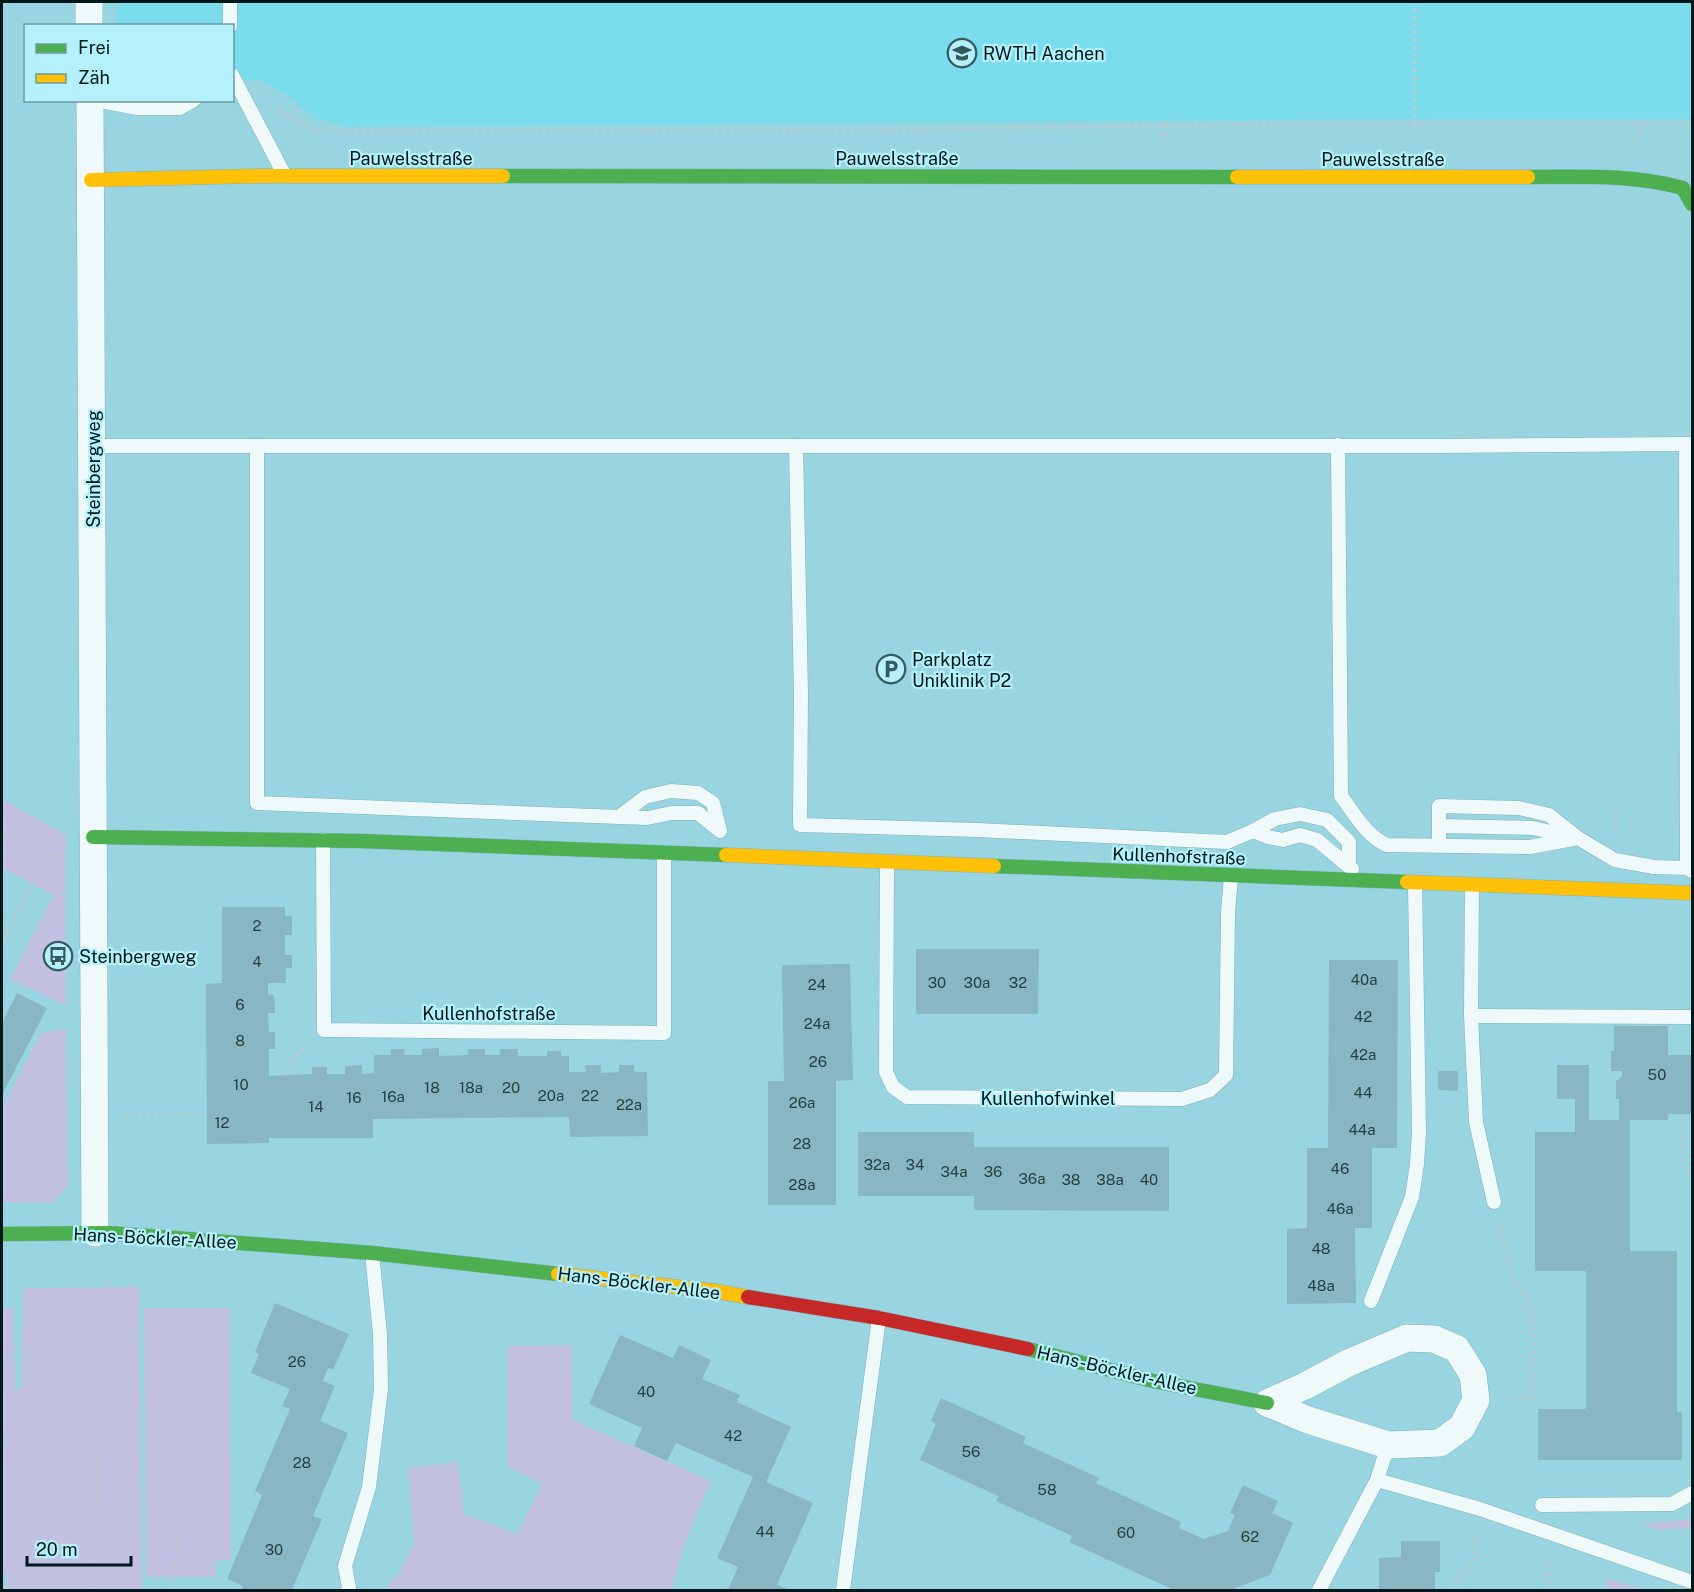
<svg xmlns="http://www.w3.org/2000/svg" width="1694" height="1592" viewBox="0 0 1694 1592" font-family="'Public Sans',sans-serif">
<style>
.built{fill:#7adcec}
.green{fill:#c3c1e2}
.building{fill:#89b6c3}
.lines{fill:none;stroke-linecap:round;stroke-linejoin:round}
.lane-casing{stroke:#80b1b9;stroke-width:15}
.street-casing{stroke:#80b1b9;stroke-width:28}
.fast-casing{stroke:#80b1b9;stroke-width:15}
.slow-casing{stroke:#80b1b9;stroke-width:15}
.jam-casing{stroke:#80b1b9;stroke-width:15}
.path{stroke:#baccd0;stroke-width:4;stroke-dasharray:3 4.5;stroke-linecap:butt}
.lane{stroke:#f0f9fa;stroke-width:14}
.street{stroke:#f0f9fa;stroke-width:27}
.fast{stroke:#4caf50;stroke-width:14}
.slow{stroke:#ffc107;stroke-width:14}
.jam{stroke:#c62828;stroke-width:14}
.labels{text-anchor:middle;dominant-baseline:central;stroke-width:4.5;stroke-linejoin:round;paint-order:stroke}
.number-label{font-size:15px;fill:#234045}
.poi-label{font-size:18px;fill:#01181b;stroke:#b4f1fb;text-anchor:start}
.street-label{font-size:18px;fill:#01181b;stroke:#b4f1fb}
</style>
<rect width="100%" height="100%" fill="#98d5e0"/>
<path class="built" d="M116,2H1692V119H1441L346,127L314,118L290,97L259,80L233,81L232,26L117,25Z"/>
<g class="green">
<path d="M2,799L66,835V1006L10,979L54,895L2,868Z"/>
<path d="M66,1029L68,1186L52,1203L2,1202V1108L41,1033Z"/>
<path d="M139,1287L142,1590H6V1574H2V1446H5V1438H2V1308H14L15,1389H22L23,1288Z"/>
<path d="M144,1308H230L231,1560L215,1561V1577H146Z"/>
<path d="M572,1345L573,1420L711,1481L683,1548L672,1590H384L399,1574L414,1543L408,1468L458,1462L464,1514L517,1534L542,1483L507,1467V1346Z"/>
<path d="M1692,1516V1527L1690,1528L1659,1530L1642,1524L1685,1520Z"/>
<path d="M1606,1579L1641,1588V1590H1607Z"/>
</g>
<g class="building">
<path d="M222,907H285V916H292V935H285V955H292V968H286V983H268V994L274,995L275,1013H268L269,1032H275V1049H269V1076L312,1074V1067H327V1074H345V1066L362,1065V1074L374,1073V1055H391V1049H405L404,1055H422V1049L439,1048V1056L468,1055V1049H485V1055H500V1049H518V1056H547V1051H561V1056H569V1072H586L585,1065H601V1073L619,1072V1065H634V1072H647L648,1136L570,1137L569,1117L373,1119V1138H269V1143L207,1144L206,984L222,983Z"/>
<path d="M916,949H1039L1038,1014H916Z"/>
<path d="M1329,960H1398L1397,1148H1372V1228H1355L1356,1303L1287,1304V1229L1307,1228V1148H1328Z"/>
<path d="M850,964L853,1080L836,1081V1205H768V1081H784L782,965Z"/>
<path d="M17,993L47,1008L2,1095V1023Z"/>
<path d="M1614,1026H1668V1055H1692V1114H1668V1120H1630V1251H1677V1412H1682V1460H1538V1409H1586V1271H1535V1132H1575V1099H1557V1065H1589V1120H1619V1099H1616V1080H1619V1078H1622V1071H1611V1051H1614Z"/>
<path d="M1438,1071H1458V1091L1438,1090Z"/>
<path d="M858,1132H974V1147H1169V1211L974,1210V1196H858Z"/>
<path d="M275,1303L349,1334L333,1370L328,1368L323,1381L335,1386L320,1421L348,1433L313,1516L322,1519L292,1590H241L243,1586L227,1579L262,1495L255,1491L290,1409L282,1406L290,1389L251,1373L259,1354L255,1352Z"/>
<path d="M620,1335L673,1358L679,1345L711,1360L702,1379L740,1395L737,1402L791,1427L766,1482L813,1503L777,1585L791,1590H728L738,1567L717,1558L753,1477L676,1443L667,1461L634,1446L642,1428L589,1404Z"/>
<path d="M941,1398L1026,1437L1023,1443L1099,1478L1096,1483L1181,1522L1179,1528L1204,1539L1228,1531L1235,1515L1230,1513L1243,1485L1278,1501L1272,1513L1293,1523L1270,1575L1230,1590H1174L1069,1542L1072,1536L996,1501L998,1496L920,1460L936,1424L931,1421Z"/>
<path d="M1401,1541H1440V1572H1435V1589L1437,1590H1379V1558L1401,1557Z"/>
</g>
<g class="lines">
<g class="lane-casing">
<g id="lane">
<path d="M230,2V26"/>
<path d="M232,75L284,174"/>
<path d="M95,100L138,108H180L194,100"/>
<path d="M1686,444L1687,868"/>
<path d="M1338,445L1341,796C1354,813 1367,837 1387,845L1530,847L1578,838"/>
<path d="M93,446H1435L1686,444L1692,445"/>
<path d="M257,446V803L647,818L672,813H698L719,830"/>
<path d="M796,446L801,694L800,825L978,830L1227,842L1253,831L1275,819L1300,814L1327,820L1349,842V866"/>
<path d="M620,816L645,797L671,791L698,793L713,803L720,831"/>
<path d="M1439,826L1533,828L1573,837"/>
<path d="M1253,831L1268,837L1283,840L1300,835L1317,840L1352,869"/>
<path d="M323,840L324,1030L664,1033V854"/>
<path d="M1439,845V806L1519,808L1549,815L1578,838L1615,860L1654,867L1687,868L1692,871"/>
<path d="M887,863L886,1072L893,1087L907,1097L1182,1099L1210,1090L1226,1075L1228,913L1231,876"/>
<path d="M1472,885L1471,1016L1476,1122L1494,1202"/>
<path d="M1471,1016L1692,1017"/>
<path d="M1371,1301L1412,1197L1417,1164L1419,1132L1415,883"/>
<path d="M1377,1480L1480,1509L1692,1582"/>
<path d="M1542,1505L1672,1504L1692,1493"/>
<path d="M348,1590L349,1587L345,1566L369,1487L381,1389L380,1334L372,1253"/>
<path d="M843,1590L879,1318"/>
<path d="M1319,1590L1377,1480L1388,1445"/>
</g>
</g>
<g class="street-casing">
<g id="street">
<path d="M89,2V26"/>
<path d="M90,100L95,1233"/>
<path d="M1407,1338L1434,1339L1457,1349L1473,1375L1476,1400L1462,1427L1440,1443L1388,1445L1308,1420L1267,1403L1305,1386L1348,1363Z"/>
</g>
</g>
<g class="fast-casing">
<g id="fast">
<path d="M503,176L1237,177"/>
<path d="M1528,177C1582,177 1630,174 1683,188L1692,204"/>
<path d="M93,837L361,841L726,855"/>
<path d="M994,866L1407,882"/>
<path d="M2,1234L108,1233L372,1253L558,1274"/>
<path d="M1028,1349L1153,1381L1267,1403"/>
</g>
</g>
<g class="slow-casing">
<g id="slow">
<path d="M1237,177H1528"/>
<path d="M91,180L255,176H503"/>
<path d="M726,855L994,866"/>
<path d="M1407,882L1692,893"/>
<path d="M558,1274L715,1291L748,1297"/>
</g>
</g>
<g class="jam-casing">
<path id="jam" d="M748,1297L879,1318L1028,1349"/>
</g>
<g class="path">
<path d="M278,112L281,111L315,131H890L1166,125L1692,124"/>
<path d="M1414,124L1415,2"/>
<path d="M1166,125V142"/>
<path d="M1634,144L1640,123"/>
<path d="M2,832L45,854L63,861"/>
<path d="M1616,832V811"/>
<path d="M2,945L45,854"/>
<path d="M286,1075L293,1059L306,1046"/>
<path d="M1683,1114V1166L1692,1172"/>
<path d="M124,1115H207"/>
<path d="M1499,1223L1514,1283L1529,1300L1535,1338L1533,1399H1505"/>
<path d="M94,1590C97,1483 104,1375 106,1267"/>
<path d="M171,1590L187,1500"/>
<path d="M1450,1590L1473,1564L1477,1534"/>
<path d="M1549,1590L1551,1558"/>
</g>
<use href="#lane" class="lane"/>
<use href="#street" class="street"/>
<use href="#fast" class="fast"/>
<use href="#slow" class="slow"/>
<use href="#jam" class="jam"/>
</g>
<defs>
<g id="university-ring" transform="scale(1.5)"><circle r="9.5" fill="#b4f1fb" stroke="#365a60" stroke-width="1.5"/><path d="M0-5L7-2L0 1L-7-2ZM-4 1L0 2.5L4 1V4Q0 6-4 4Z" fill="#365a60"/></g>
<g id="parking-ring" transform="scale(1.5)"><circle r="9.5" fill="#b4f1fb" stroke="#365a60" stroke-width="1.5"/><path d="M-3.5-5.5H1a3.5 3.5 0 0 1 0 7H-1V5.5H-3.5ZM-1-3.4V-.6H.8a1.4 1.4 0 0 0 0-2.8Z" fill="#365a60"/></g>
<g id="bus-ring" transform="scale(1.5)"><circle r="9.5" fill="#b4f1fb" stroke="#365a60" stroke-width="1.5"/><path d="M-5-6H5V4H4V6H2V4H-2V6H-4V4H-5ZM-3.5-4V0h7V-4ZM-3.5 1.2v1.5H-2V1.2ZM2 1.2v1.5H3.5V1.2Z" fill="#365a60"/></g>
</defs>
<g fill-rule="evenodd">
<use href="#university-ring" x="962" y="53"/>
<use href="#parking-ring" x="891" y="669"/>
<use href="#bus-ring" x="58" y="956"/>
</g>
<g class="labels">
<g class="number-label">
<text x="257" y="925">2</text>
<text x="257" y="961">4</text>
<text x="1364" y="979">40a</text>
<text x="937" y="982">30</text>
<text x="977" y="982">30a</text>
<text x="1018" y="982">32</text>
<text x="817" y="984">24</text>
<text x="240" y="1004">6</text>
<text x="1363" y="1016">42</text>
<text x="817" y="1023">24a</text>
<text x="240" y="1040">8</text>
<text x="1363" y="1054">42a</text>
<text x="818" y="1061">26</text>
<text x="1657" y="1074">50</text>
<text x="241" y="1084">10</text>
<text x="432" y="1087">18</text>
<text x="471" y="1087">18a</text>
<text x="511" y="1087">20</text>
<text x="1363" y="1092">44</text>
<text x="551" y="1095">20a</text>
<text x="590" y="1095">22</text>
<text x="393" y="1096">16a</text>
<text x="354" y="1097">16</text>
<text x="802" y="1102">26a</text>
<text x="629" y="1104">22a</text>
<text x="316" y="1106">14</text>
<text x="222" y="1122">12</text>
<text x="1362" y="1129">44a</text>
<text x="802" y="1143">28</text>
<text x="877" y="1164">32a</text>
<text x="915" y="1164">34</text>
<text x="1340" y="1168">46</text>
<text x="954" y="1171">34a</text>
<text x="993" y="1171">36</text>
<text x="1032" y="1178">36a</text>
<text x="1071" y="1179">38</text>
<text x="1110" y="1179">38a</text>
<text x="1149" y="1179">40</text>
<text x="802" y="1184">28a</text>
<text x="1340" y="1208">46a</text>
<text x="1321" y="1248">48</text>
<text x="1321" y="1285">48a</text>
<text x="297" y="1361">26</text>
<text x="646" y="1391">40</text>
<text x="733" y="1435">42</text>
<text x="971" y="1451">56</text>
<text x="302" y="1462">28</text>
<text x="1047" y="1489">58</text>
<text x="765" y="1531">44</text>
<text x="1126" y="1532">60</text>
<text x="1250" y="1536">62</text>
<text x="274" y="1549">30</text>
</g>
<g class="poi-label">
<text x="983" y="53">RWTH Aachen</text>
<text x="912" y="659">Parkplatz<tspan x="912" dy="21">Uniklinik P2</tspan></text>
<text x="79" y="956">Steinbergweg</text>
</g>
<g class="street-label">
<text x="411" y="158">Pauwelsstraße</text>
<text x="897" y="158">Pauwelsstraße</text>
<text x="1383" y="159">Pauwelsstraße</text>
<text transform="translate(93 469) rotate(-90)">Steinbergweg</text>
<text transform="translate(1179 856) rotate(2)">Kullenhofstraße</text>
<text x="489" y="1013">Kullenhofstraße</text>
<text x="1048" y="1098">Kullenhofwinkel</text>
<text transform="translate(155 1238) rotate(3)">Hans-Böckler-Allee</text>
<text transform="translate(639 1283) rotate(7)">Hans-Böckler-Allee</text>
<text transform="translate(1117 1370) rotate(13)">Hans-Böckler-Allee</text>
</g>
</g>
<rect width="1694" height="1592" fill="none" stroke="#01181b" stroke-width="6"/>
<rect x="24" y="24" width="210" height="78" fill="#b4f1fb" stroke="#6c9aa1" stroke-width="1.5"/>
<rect x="36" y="44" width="30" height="9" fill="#4caf50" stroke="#6c9aa1" stroke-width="1.5"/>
<text x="78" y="54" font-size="18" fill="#01181b">Frei</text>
<rect x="36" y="74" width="30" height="9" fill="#ffc107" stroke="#6c9aa1" stroke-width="1.5"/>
<text x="78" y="84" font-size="18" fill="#01181b">Zäh</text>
<path d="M27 1556v9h104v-9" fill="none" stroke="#01181b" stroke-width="3"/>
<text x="36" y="1556" font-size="18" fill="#01181b" stroke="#b4f1fb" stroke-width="4.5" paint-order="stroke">20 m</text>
</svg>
